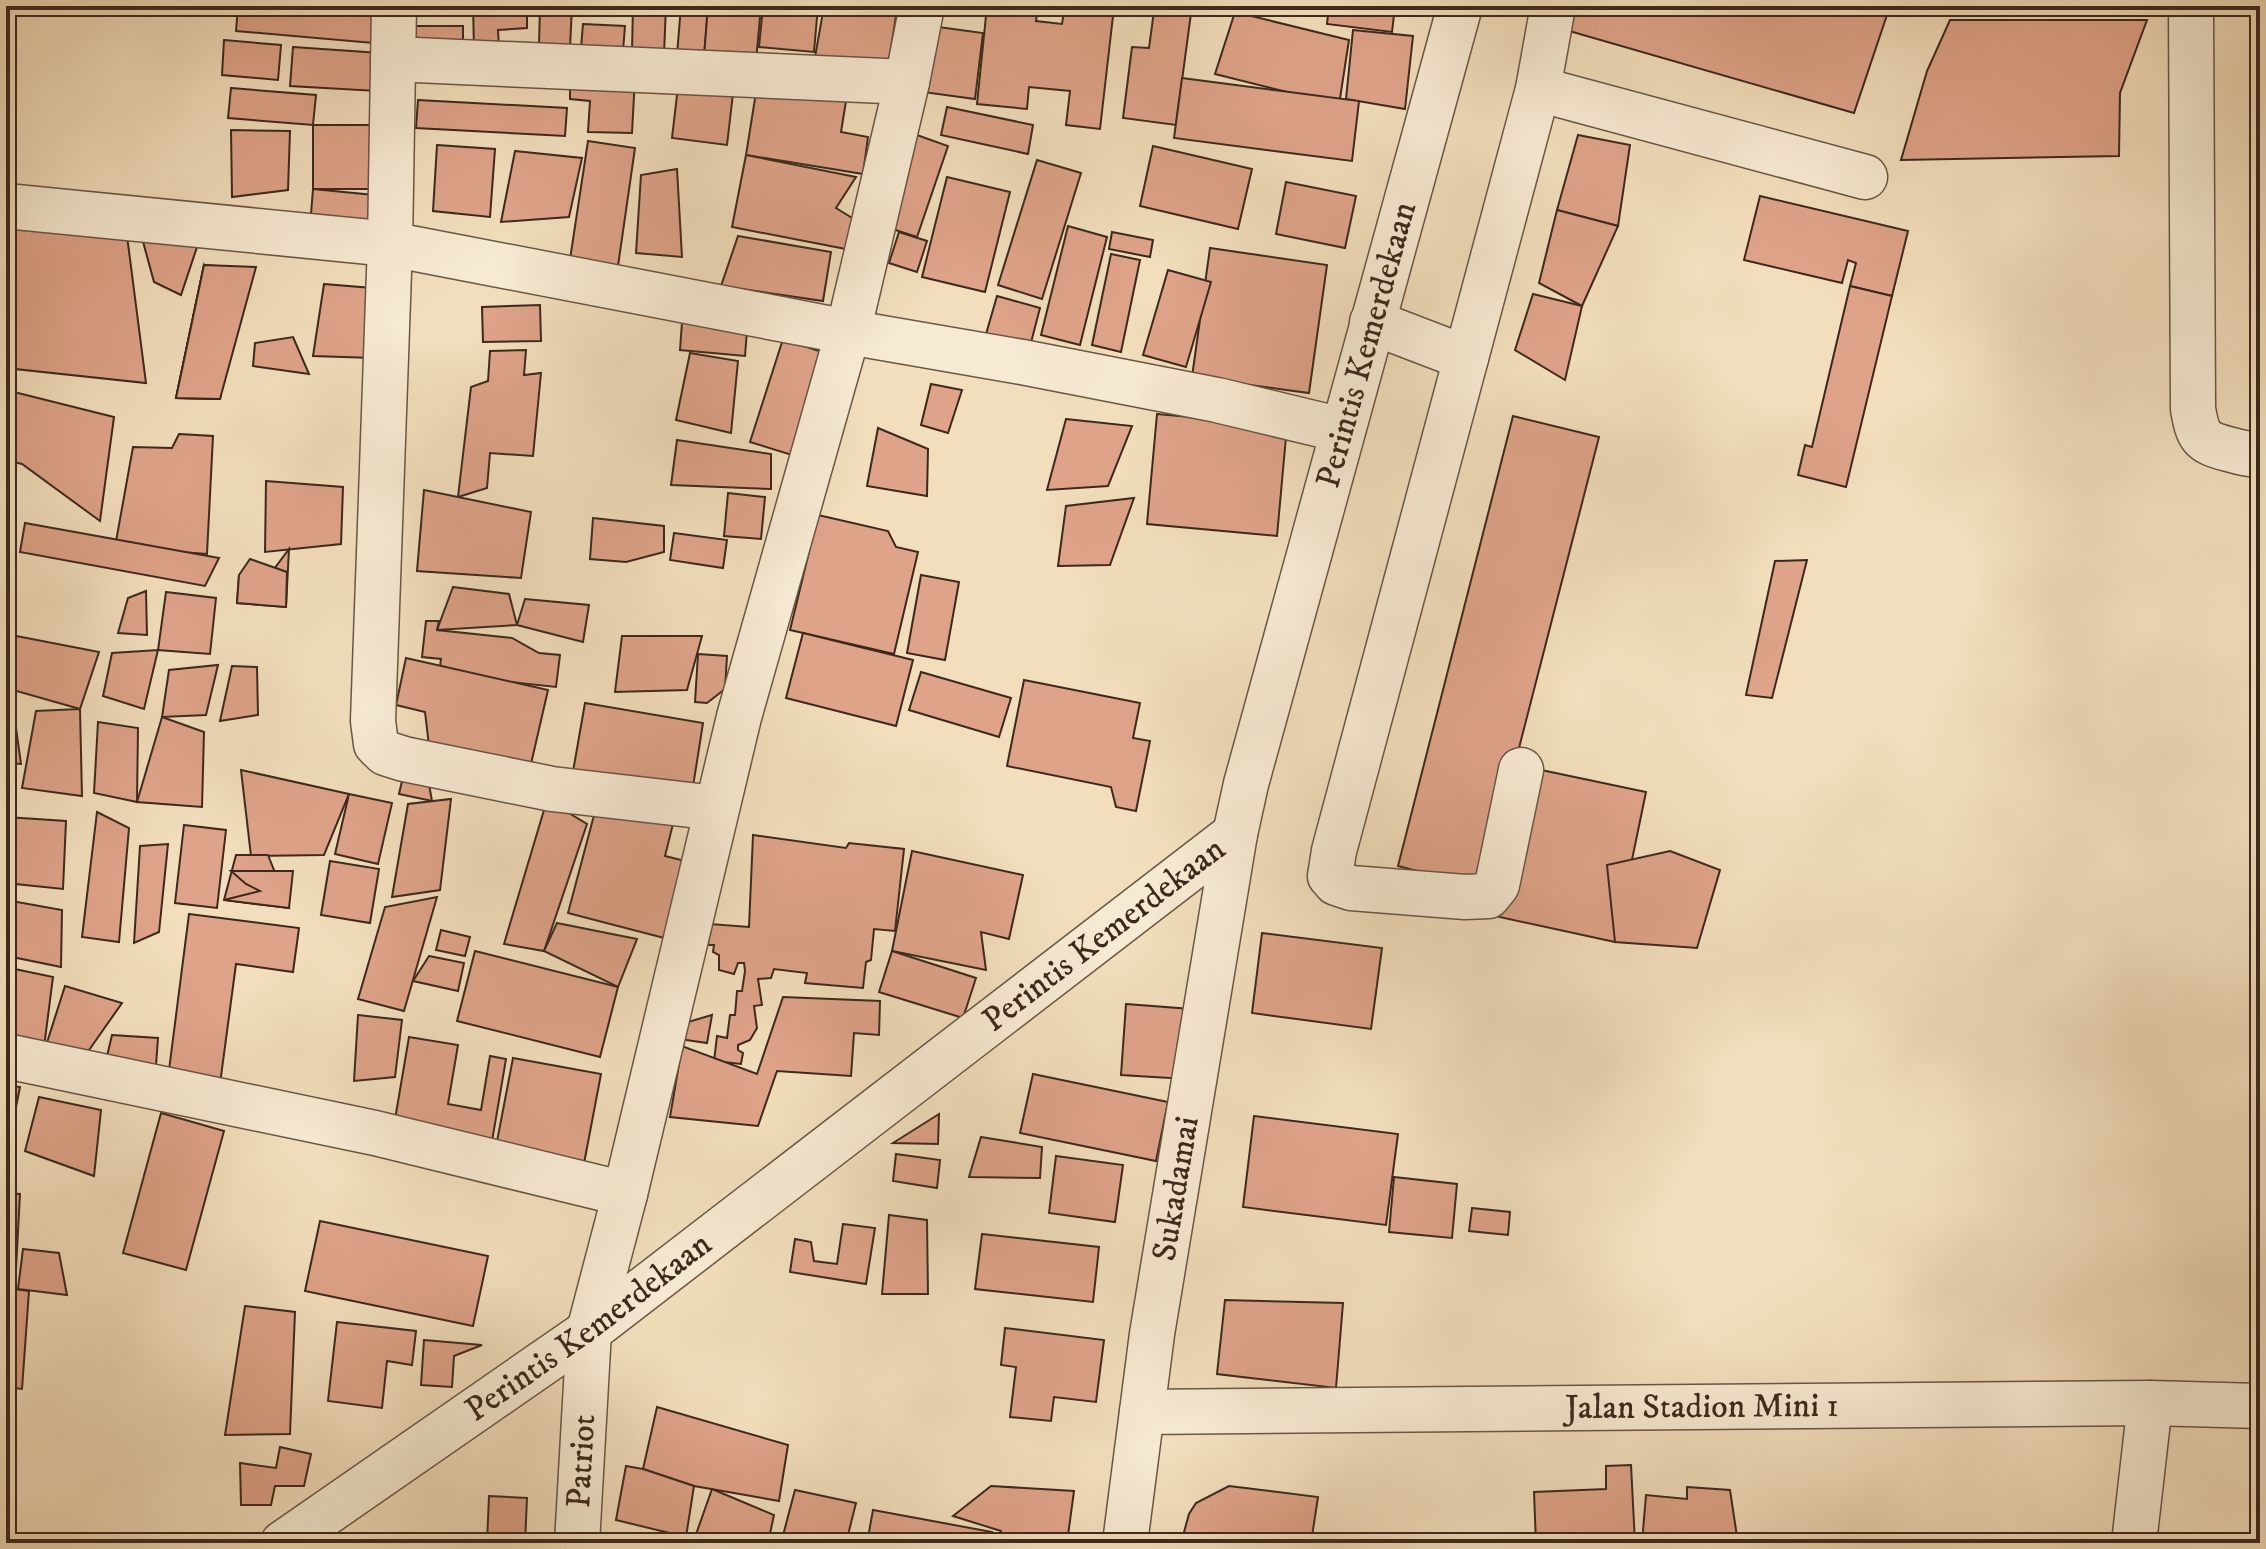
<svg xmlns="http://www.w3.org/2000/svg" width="2266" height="1549" viewBox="0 0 2266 1549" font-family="'IM FELL DW Pica',serif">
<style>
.building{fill:#dfa389;stroke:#3c291d;stroke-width:2}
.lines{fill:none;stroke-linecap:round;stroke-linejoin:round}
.minor-casing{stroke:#6a5645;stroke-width:47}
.minor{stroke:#f7ead3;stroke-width:44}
.labels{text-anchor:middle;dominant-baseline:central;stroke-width:7;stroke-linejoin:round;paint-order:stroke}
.street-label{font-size:34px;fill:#3c291d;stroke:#f7ead3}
</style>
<rect width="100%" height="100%" fill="#f2debc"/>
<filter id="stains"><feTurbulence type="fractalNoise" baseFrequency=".0025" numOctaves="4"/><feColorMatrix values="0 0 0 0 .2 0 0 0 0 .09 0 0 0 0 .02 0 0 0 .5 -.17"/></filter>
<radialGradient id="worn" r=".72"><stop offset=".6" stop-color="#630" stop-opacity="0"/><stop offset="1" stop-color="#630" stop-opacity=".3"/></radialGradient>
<g class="building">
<path d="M238,6H376L373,43L236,31Z"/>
<path d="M473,6H527V28L498,30L499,48L474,49Z"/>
<path d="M540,6H572L570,48L539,46Z"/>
<path d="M579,6H627L626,15L579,12Z"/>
<path d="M633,6H666L664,54L632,52Z"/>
<path d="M681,6H708L704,57L677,55Z"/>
<path d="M708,6H761L756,62L704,57Z"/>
<path d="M763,6H818L814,52L759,47Z"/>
<path d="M824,6L896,16L887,74L814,63Z"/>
<path d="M987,6H1038L1036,21L1062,24L1064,11L1113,16L1100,129L1066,125L1070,91L1029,87L1027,109L977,104Z"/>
<path d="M1127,6H1192L1176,125L1123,118L1132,47L1149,48L1154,11Z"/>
<path d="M1329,6H1395L1392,32L1327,24Z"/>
<path d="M1556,6H1890L1854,113L1552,26Z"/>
<path d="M1235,12L1349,40L1339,105L1215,74Z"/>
<path d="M1950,20H2147L2120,93L2119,156L1901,160L1927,71Z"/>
<path d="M583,24L625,26L623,51L581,48Z"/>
<rect x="412" y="26" width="51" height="21"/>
<path d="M931,26L983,33L975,99L923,92Z"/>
<path d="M1353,30L1413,36L1405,109L1346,99Z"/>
<path d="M224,40L281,45L278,80L222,75Z"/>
<path d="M293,47L380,53L377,91L290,86Z"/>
<path d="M635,77L632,133L588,132L590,101L570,99V85Z"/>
<path d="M679,78L734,85L727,145L672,138Z"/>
<path d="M1182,78L1359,101L1352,161L1174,138Z"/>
<path d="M757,86L846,101L841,132L868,137L863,174L746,155Z"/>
<path d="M231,88L316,95L313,125L228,118Z"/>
<path d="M418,100L567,108L565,136L416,128Z"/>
<path d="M947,107L1033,125L1028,154L941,135Z"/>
<rect x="313" y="125" width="71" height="64"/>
<path d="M231,130L290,131L288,190L232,197Z"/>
<path d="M914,134L948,146L917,237L883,226Z"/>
<path d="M1578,135L1630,145L1618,226L1557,210Z"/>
<path d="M588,141L635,148L617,273L569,266Z"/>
<path d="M437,145L495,149L490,217L433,211Z"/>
<path d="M1153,146L1252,169L1238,229L1140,206Z"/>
<path d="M515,151L582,158L569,217L501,222Z"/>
<path d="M746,155L856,177L836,208L857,221L851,250L732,227Z"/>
<path d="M1037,160L1081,173L1042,299L998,285Z"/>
<path d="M677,169L682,257L636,253L641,175Z"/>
<path d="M947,177L1010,192L985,292L922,277Z"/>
<path d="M1286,182L1356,196L1345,248L1276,234Z"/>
<path d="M313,189L384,196L380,233L332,229V216L311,214Z"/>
<path d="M1760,196L1908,231L1892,296L1850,286L1856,263L1848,260L1842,283L1744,260Z"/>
<path d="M1557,210L1618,226L1582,306L1539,283Z"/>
<path d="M6,213L126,228L146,383L6,368Z"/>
<path d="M1068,226L1107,237L1080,345L1041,335Z"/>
<path d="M899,232L927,241L917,272L889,263Z"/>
<path d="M1112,232L1153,240L1150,257L1109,249Z"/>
<path d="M738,236L831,252L823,301L721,286Z"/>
<path d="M142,238L198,244L181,295L154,282Z"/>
<path d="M1210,248L1327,265L1309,393L1192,377Z"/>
<path d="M1111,254L1140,260L1121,352L1092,345Z"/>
<path d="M204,265L232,321L220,399L176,398Z"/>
<path d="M204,265L229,267L232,321L220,399L176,398Z"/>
<path d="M204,265L256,267L220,399L176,398Z"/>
<path d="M1168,270L1211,282L1186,367L1143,355Z"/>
<path d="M324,284L372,288L373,358L313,356Z"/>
<path d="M1850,286L1892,296L1846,487L1798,475L1805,445L1812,447Z"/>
<path d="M1533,294L1582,306L1565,380L1515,350Z"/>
<path d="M997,296L1040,308L1028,354L984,341Z"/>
<path d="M540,305L541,341L483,342L482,307Z"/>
<path d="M682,322L747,330L745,356L680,350Z"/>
<path d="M293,337L309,374L253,366L255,343Z"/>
<path d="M783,339L837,357L805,459L750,442Z"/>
<path d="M526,350L524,375L541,373L533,456L490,453L487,488L458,497L471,387L488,381L490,351Z"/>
<path d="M690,353L738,361L731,433L676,420Z"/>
<path d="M931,384L962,390L948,433L921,425Z"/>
<path d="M6,390L114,417L100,521L22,464L6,460Z"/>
<path d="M1157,414L1287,426L1277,536L1147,524Z"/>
<path d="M1513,416L1599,437L1483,888L1398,866Z"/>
<path d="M1066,419L1132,426L1108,486L1047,490Z"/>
<path d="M878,428L928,449L927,496L867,486Z"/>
<path d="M179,434L213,436L207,554L115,547L133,447L172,448Z"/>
<path d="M677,440L771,454V489L671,485Z"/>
<path d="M266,481L343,487L341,544L265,552Z"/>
<path d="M424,490L531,512L521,578L417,571Z"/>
<path d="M728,493L765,497L761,539L724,536Z"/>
<path d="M1134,498L1110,565L1058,566L1066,506Z"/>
<path d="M818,515L888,531L896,547L918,552L894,654L790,630Z"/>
<path d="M593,518L664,526V552L626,562L590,559Z"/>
<path d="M25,523L219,558L205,586L20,552Z"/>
<path d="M674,533L727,540L723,568L670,560Z"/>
<path d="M289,549L286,607L237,603L239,575L268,577Z"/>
<path d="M250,559L287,572L286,607L237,603L239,575Z"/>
<path d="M1807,560L1772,698L1746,695L1775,561Z"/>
<path d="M921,575L959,582L945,660L907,653Z"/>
<path d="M453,587L509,594L517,625L437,630Z"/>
<path d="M146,591L147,635L118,633L128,598Z"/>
<path d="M166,592L216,598L210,654L158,650Z"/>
<path d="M525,599L589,605L583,642L517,625Z"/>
<path d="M426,621H439L437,630L512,638L539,653L560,655L556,687L439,674L441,659L422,657Z"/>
<path d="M803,633L913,660L896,726L786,698Z"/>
<path d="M6,634L99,652L80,709L6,688Z"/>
<path d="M622,636H702L687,690L615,692Z"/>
<path d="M158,650L144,709L103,696L112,653Z"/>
<path d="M698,654L727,656L725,689L707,703L695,702Z"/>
<path d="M406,658L548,690L528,777L430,754L425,712L396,705Z"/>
<path d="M218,665L206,715L162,717L169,670Z"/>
<path d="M232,666L257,667L258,715L220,721Z"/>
<path d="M921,672L1011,698L999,737L909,710Z"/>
<path d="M1024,680L1140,703L1133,738L1150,741L1136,811L1116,807L1111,787L1007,766Z"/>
<path d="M585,703L703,723L692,793L571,783Z"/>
<path d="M6,704L13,706L21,764L6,763Z"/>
<path d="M80,709L82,796L22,788L36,711Z"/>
<path d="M162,717L204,732L202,807L137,802Z"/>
<path d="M98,722L138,728L137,802L94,793Z"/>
<path d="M1527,767L1646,792L1615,942L1495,916Z"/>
<path d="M405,768L427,773L432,801L399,794Z"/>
<path d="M241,770L349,794L324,855L251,856Z"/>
<path d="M349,794L392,803L378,864L335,854Z"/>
<path d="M451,799L440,890L392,897L408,804Z"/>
<path d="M547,800L587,824L544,951L504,944Z"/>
<path d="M597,804L673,824L665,856L689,862L668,939L568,913Z"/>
<path d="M97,812L129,828L119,942L82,937Z"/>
<path d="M6,817L66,821L63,889L6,883Z"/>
<path d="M184,825L226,830L217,908L175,903Z"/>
<path d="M753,835L846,848L849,843L904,849L895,931L874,929L871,960L866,962L863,988L805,983L807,973L774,969L771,978L758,979L762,1005L754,1006L757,1028L750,1040L738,1045V1050L743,1053L741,1064L714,1061L717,1036L727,1038L730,1015H735L737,991H742L745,971L744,963H738L734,974L719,970V955L713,952L714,945H708L710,924L749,927Z"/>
<path d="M168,844L159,932L134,943L140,846Z"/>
<path d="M912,851L1023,875L1009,939L981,932L986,970L892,951Z"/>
<path d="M1670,851L1720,870L1697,948L1615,942L1607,865Z"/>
<path d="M236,855H268L289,908L224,900Z"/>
<path d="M330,861L379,869L370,923L321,915Z"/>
<path d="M231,871H293L289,908L224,900L260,891L246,884Z"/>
<path d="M437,897L404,1011L358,999L385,907Z"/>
<path d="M6,900L62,910L61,967L7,956L6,958Z"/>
<path d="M189,914L299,928L293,972L236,964L220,1084L168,1078Z"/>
<path d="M557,923L637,939L618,987L544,951Z"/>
<path d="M441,930L470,937L465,956L436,950Z"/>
<path d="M1262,933L1382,948L1371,1029L1252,1013Z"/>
<path d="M475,951L618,987L600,1057L457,1021Z"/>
<path d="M892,951L976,978L963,1018L879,992Z"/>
<path d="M429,956L464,963L458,991L413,981Z"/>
<path d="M10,968L53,977L43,1055L6,1045V980Z"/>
<path d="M65,986L122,1003L80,1063L43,1055Z"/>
<path d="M783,997L880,1001L879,1035L854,1033L851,1076L777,1071L758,1126L670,1117L682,1046L757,1074Z"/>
<path d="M1126,1004L1191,1009L1186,1079L1121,1075Z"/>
<path d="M358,1015L402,1020L395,1077L354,1081Z"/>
<path d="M712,1015L707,1043L679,1039L681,1024Z"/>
<path d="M112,1035L158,1038L155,1079L104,1069Z"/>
<path d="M409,1037L458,1045L448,1104L481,1110L490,1056L506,1059L490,1153L392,1137Z"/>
<path d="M513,1058L601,1074L582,1174L494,1157Z"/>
<path d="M1033,1074L1168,1102L1156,1161L1020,1133Z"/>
<path d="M6,1085L20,1087L9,1142H6Z"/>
<path d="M39,1097L101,1110L94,1176L25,1151Z"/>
<path d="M161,1113L224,1131L186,1270L123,1253Z"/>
<path d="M939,1114L938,1144L893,1143Z"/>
<path d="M1254,1116L1398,1134L1386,1225L1243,1207Z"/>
<path d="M981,1137L1042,1147L1040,1178L969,1177Z"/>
<path d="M896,1154L940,1160L937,1188L893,1181Z"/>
<path d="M1056,1156L1123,1165L1115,1222L1049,1213Z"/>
<path d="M1394,1177L1457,1184L1452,1238L1389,1232Z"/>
<path d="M6,1193L20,1194L15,1288L6,1287Z"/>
<path d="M1472,1208L1510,1212L1508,1235L1469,1231Z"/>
<path d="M889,1215L927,1220L928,1294H882Z"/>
<path d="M320,1221L488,1256L473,1326L305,1291Z"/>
<path d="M843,1224L875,1228L866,1284L790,1272L795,1239L811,1242L814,1261L837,1264Z"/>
<path d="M982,1234L1099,1247L1093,1302L975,1289Z"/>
<path d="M23,1249L59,1253L67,1295L18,1289Z"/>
<path d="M6,1288L29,1291L22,1389L6,1387Z"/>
<path d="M1225,1300L1343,1303L1336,1388L1217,1374Z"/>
<path d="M245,1306L295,1312L290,1434L225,1435Z"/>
<path d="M337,1322L416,1331L412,1365L387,1361L382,1408L328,1401Z"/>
<path d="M1005,1328L1104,1340L1096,1402L1054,1397L1051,1421L1010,1417L1016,1367L1001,1365Z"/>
<path d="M424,1340L482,1345L454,1356L452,1387L421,1385Z"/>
<path d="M657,1407L788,1445L779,1501L694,1486L643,1469Z"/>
<path d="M6,1410L11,1411V1443H6Z"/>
<path d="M6,1443H11L8,1543H6Z"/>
<path d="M280,1447L311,1454L304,1486H275L271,1505H241L240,1463L276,1468Z"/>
<path d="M1631,1465L1635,1543H1536L1534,1492L1606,1489V1466Z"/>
<path d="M626,1466L643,1469L694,1486L686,1537L616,1520Z"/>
<path d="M991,1486L1074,1491L1067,1543H998L1001,1531L953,1516Z"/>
<path d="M1229,1486L1318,1497L1311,1543H1181L1189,1514L1196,1503Z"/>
<path d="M1687,1487L1730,1490L1738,1543H1642L1646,1495L1687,1499Z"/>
<path d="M712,1489L774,1515L768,1543H703L694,1540Z"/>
<path d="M795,1490L856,1503L846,1543H781Z"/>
<path d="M489,1496L527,1498L525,1543H487Z"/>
<path d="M873,1510L992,1532L990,1543H867Z"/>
</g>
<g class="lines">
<g class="minor-casing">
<g id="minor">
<path d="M394,6L390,244L373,721L376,744L385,753L404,759L552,789L716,808"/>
<path d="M2191,6L2193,409C2198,436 2200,442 2228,449C2239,452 2248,455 2260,454"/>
<path d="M393,59L907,82"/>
<path d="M1538,89L1865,177"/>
<path d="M6,206L390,244L848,332L1022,362L1217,400L1342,430"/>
<path d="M1372,322L1466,358"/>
<path d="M1521,770L1497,885L1488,896L1465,897L1351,888L1336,883L1330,876L1334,851L1538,89L1553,6"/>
<path d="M6,1056L375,1133L625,1194"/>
<path id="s1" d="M1142,1412L2150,1403L2260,1406"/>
<path id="s2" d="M283,1543L589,1331L1235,834L1246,784L1460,6"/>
<path id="s3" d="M577,1543L589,1331L625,1194L739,717L848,332L907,82L922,6"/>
<path id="s4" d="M1125,1543L1152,1334L1235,834"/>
<path d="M2134,1543L2150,1403"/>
</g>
</g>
<use href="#minor" class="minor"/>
</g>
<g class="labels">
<g class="street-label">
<text stroke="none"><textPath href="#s2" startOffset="1694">Perintis Kemerdekaan</textPath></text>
<text stroke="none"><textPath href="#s2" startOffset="1022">Perintis Kemerdekaan</textPath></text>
<text stroke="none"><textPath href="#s4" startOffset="358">Sukadamai</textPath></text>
<text stroke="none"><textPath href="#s2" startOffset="374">Perintis Kemerdekaan</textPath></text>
<text stroke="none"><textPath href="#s1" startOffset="560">Jalan Stadion Mini 1</textPath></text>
<text stroke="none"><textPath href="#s3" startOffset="82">Patriot</textPath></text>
</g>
</g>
<rect width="2266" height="1549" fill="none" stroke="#f2debc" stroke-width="32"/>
<rect x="8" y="8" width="2250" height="1533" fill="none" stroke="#3c291d" stroke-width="4"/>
<rect x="16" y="16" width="2234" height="1517" fill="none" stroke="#3c291d" stroke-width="2"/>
<rect width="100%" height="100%" filter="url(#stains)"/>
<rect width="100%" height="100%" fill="url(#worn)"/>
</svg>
